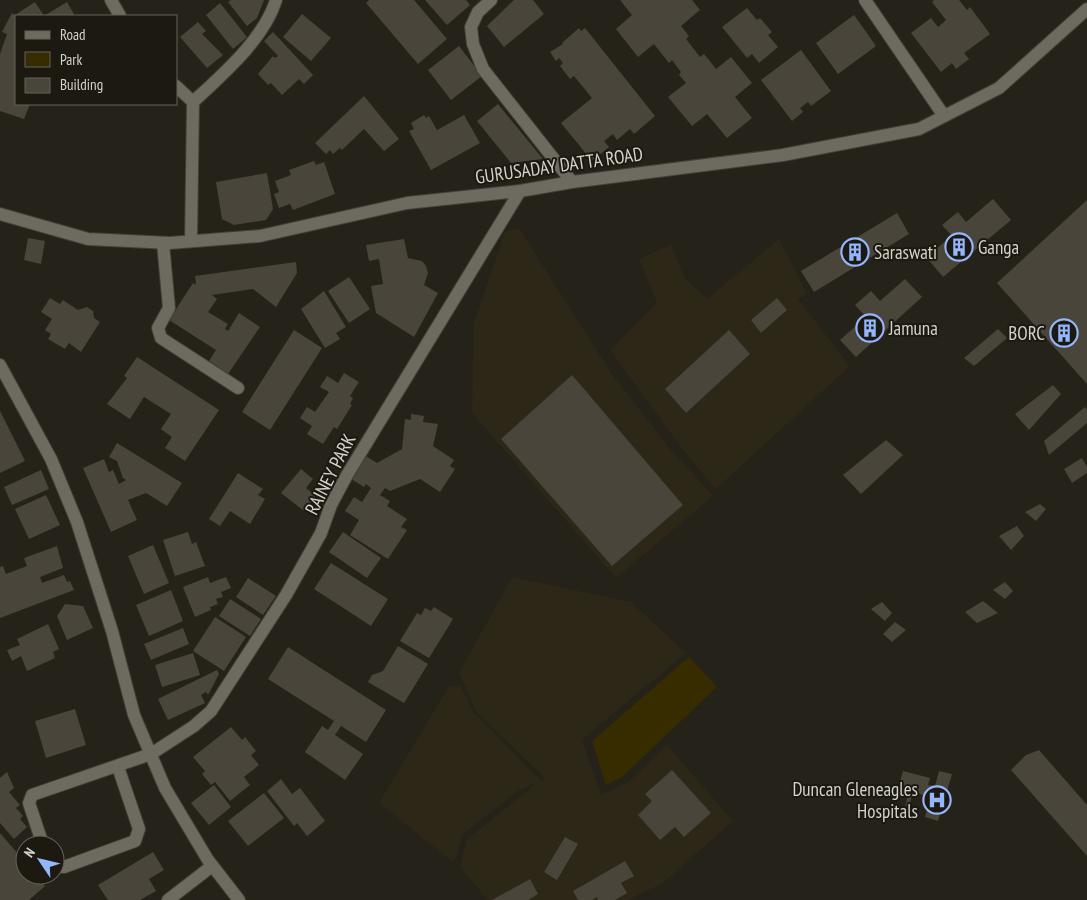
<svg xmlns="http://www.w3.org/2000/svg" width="1087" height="900" viewBox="0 0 1087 900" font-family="'PT Sans Narrow',sans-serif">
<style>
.built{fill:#2c2717}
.green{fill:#372b00}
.building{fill:#49453b}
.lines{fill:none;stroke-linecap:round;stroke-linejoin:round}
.minor-casing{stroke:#413f38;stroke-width:14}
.minor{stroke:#6d6a5f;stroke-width:12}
.labels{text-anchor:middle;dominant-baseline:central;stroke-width:4;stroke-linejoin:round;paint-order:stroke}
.street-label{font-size:19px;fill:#d3d2cb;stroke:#1b1910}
.poi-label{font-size:19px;fill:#d3d2cb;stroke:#1b1910;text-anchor:start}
</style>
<rect width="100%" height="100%" fill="#252219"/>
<g class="built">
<path d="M519,228L612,374L671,450L713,496L616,578L472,413L474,323L505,232Z"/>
<path d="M779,239L807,294L798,299L850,366L716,489L683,450L610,350L657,303L639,259L671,244L684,277L707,299Z"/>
<path d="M512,577L631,602L686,653L582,740L601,794L627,783L667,745L733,821L663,883L628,900H488L460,867L467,839L538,782L518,791L463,834L454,863L379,803L449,686H461L474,713L541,781L545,778L477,713L459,673Z"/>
</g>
<path class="green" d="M689,657L717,687L622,777L606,785L592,741Z"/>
<g class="building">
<path d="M231,0H264L257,18L247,26L228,2Z"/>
<path d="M369,0H414L447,39L418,64L366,3Z"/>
<path d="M425,0H466L470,5L447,25Z"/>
<path d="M514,0H533L544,14L504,47L487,26Z"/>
<path d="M620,0H692L700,10L681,26L689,36L686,39L700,57L704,54L716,69L731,57L752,83L735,97L752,118L727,138L707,114L692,126L668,97L686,83L679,75L681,72L672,60L669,63L654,44L638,57L616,29L632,15Z"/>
<path d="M934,0H959L967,10L970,7L990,34L964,53L969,59L956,69L952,63L941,72L911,33L931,18L938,27L946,20L932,2Z"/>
<path d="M35,2L44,16L67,2L75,16H16V104H30L24,119L0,111V54L7,34L2,32L12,13L15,15Z"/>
<path d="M220,3L247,37L233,49L206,15Z"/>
<path d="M747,8L757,20L760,18L772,32L768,35L778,47L759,63L752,54L747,58L722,27Z"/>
<path d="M302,14L331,38L311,61L283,37Z"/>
<path d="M854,15L876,46L838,74L816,43Z"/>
<path d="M198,22L206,31L202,34L223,55L207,68L180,37Z"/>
<path d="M579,28L581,31L585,28L655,116L634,134L630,129L617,140L613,134L604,141L609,147L592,161L561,123L592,98L574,76L570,79L560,66L563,63L559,58L556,61L550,52L563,44L562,43Z"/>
<path d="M273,32L313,75L304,84L299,79L282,95L271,83L268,85L258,74L273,56L275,58L278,56L264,41Z"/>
<path d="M459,46L482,76L451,100L428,70Z"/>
<path d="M801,50L831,91L811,106L808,102L800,108L803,112L792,121L761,80Z"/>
<path d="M364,96L399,139L384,151L364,129L342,150L340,148L333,154L330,150L326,154L315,143Z"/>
<path d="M498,104L543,159L511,163L477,121Z"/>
<path d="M424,115L426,118L429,116L437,130L464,115L480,143L431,170L409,131L414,129L411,123Z"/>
<path d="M314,161L316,165L324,162L335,194L293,210L290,204L279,208L274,194L279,192L275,181L291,175L289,170Z"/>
<path d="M267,173L273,209L266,220L234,225L222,219L216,182Z"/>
<path d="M993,199L1011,220L943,277L926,257L952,236L942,225L958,212L966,222Z"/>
<path d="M1087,200V384L997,283Z"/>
<path d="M897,213L909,234L814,292L801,271Z"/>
<path d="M28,238L45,241L41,264L24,260Z"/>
<path d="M404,239L408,258L422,261L426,266L428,273L424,285L438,293L414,337L376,313L371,286L383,284L379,259L369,261L366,245Z"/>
<path d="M296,262L297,273L276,307L253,289L212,295L217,299L208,312L228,324L225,329L228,331L239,313L260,327L228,374L209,361L216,350L169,320L193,283L196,285L195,276Z"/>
<path d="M349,277L370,309L349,323L328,291Z"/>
<path d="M905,279L922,297L856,357L840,340L866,317L855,305L871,291L880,301Z"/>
<path d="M324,291L346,327L336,333L340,339L325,348L301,309Z"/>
<path d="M50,298L60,304L63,300L78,310L87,307L93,311L94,318L100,322L81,352L69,343L65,349L48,339L51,334L45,330L52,319L41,312Z"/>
<path d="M777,298L787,310L761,333L751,320Z"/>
<path d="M998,329L1007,338L974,366L964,358Z"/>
<path d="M294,330L322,348L270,430L242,412Z"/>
<path d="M729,330L750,354L686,413L665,389Z"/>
<path d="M137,357L219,410L185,461L165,448L172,437L161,429L171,414L144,397L130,419L107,404L127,378L124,376Z"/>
<path d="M344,373L359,382L350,396L353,398L350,404L352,405L337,429L334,427L323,444L307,434L312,426L300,418L307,407L315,412L329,392L320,387L327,376L338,383Z"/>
<path d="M572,375L683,505L612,566L501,439Z"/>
<path d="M1053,385L1061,394L1029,430L1015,414Z"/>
<path d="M1085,407L1087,410V423L1049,455L1044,441Z"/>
<path d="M0,411L25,461L0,473Z"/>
<path d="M411,414L424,416L423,422L438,424L433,446L454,460L450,466L455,469L440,492L420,479L390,491L385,488L380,495L390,501L387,506L407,519L401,527L407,530L388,559L350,535L359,520L345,511L354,497L362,502L371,488L366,484L364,487L351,479L366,456L377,463L402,449L405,419L411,420Z"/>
<path d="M886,440L903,455L861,494L843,475Z"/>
<path d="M117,443L182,483L167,506L146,493L128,500L137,520L111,532L83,468L104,459L109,472L113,470L119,484L126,480L123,478L117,461L109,457Z"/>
<path d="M1082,458L1087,467V473L1072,483L1064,469Z"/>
<path d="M301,469L313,479L306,488L316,496L304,511L281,493Z"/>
<path d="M41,470L49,489L12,505L4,487Z"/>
<path d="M238,473L263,489L258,495L265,499L250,524L230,511L220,526L209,519Z"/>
<path d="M46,495L60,525L29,539L15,509Z"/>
<path d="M1040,504L1046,509L1036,521L1025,512Z"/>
<path d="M1017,526L1024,536L1011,550L999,536Z"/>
<path d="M188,532L192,544L196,542L205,566L175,576L163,540Z"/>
<path d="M343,532L381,558L367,578L329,552Z"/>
<path d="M153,545L169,583L144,594L128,556Z"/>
<path d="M57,546L63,568L40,577L42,583L64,575L67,582L70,581L74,590L0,618V567L3,566L6,574L27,566L24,558Z"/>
<path d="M331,563L388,599L371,626L314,589Z"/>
<path d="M208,577L210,583L226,577L231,588L221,592L223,597L216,599L218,604L210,607L211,610L195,617L183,587Z"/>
<path d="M248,578L276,596L263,615L236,597Z"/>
<path d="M1005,582L1013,591L1005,599L993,590Z"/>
<path d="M171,590L183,621L149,636L136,605Z"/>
<path d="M230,599L261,619L250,636L219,616Z"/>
<path d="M983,601L998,613L977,623L965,612Z"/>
<path d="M882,602L892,613L885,621L871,609Z"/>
<path d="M65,604L83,606L93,628L67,640L57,616Z"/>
<path d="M434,607L453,619L429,658L400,641L417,613L421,615L425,608L431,611Z"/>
<path d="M215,617L246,637L224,671L193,651Z"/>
<path d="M895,622L906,630L892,642L883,634Z"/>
<path d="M48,624L59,649L53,652L55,658L27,671L21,656L12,661L7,650L20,645L17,639Z"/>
<path d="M183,628L189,644L151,660L144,644Z"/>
<path d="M398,646L428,664L404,703L368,682L372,675L383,671Z"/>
<path d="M288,647L386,710L366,742L341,726L335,735L363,754L345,780L305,752L322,726L328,730L334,721L268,679Z"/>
<path d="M193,653L200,675L162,687L155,665Z"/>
<path d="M217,670L219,674L208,695L206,692L201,695L205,703L168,720L158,699Z"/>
<path d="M75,709L86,745L46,758L35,721Z"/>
<path d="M231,727L242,740L245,737L256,751L251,755L259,765L244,777L250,785L230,801L215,782L211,785L202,774L205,771L193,757Z"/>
<path d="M1039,750L1087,805V856L1011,770L1026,755Z"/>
<path d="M672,770L711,813L684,837L675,827L660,840L638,815L652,801L645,794Z"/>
<path d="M903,771L930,778L928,785L935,786L939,771L952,774L938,821L925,817L930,797L913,792L909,807L905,806L909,792L898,789Z"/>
<path d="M7,772L14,788L9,792L20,805L16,808L23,816L20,819L27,827L14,839L0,823V778Z"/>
<path d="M281,779L292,794L300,788L325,821L307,836L297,823L294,826L267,791Z"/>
<path d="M214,785L231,807L209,825L191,803Z"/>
<path d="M264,793L284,818L248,846L228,821Z"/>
<path d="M0,833L25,862V875H36L45,886L29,900H0Z"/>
<path d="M565,837L578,844L557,880L544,872Z"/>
<path d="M153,852L164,870L149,879L156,891L140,900H108L98,885Z"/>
<path d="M625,861L634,876L621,883L627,893L615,900H598L597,897L592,900H578L573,891Z"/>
<path d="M530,879L538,894L528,900H492Z"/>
</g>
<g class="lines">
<g class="minor-casing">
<g id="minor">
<path d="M111,0L120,16"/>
<path d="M491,0L478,12L471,27L473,44L483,69L572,182"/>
<path d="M865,0L944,116"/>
<path d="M176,86L193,102"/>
<path d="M0,214L88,239L170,243L260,236L407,203L520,191L572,182L783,155L919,129L999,88L1087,9"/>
<path d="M191,241L193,102C223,74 264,39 276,0"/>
<path d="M163,243L169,308L158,328L161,338L238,388"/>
<path d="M0,365L51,459L77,522L112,631L134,715L165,788L208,860L239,900"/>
<path d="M43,845L29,803L32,795L151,754L194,726L211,711L286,595L321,533L331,505L347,475L520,191"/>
<path d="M55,866L64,867L135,841L139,829L118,767"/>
<path d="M168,900L212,866"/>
</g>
</g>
<use href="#minor" class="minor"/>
</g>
<defs>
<g id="building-ring" transform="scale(1.4375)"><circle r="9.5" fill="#1b1910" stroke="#95b6fd" stroke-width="1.5"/><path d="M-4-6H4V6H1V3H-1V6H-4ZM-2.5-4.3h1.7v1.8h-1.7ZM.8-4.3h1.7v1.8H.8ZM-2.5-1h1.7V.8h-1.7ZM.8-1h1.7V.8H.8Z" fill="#95b6fd"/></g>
<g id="hospital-ring" transform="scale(1.4375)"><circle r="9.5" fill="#1b1910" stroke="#95b6fd" stroke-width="1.5"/><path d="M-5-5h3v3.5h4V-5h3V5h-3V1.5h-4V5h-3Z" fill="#95b6fd"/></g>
</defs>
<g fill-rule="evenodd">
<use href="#building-ring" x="959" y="247"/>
<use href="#building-ring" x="855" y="252"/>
<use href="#building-ring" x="870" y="328"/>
<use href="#building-ring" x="1064" y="333"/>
<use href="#hospital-ring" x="937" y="800"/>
</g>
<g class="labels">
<g class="street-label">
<text transform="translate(559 165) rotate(-8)">GURUSADAY DATTA ROAD</text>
<text transform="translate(330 474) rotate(-63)">RAINEY PARK</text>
</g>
<g class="poi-label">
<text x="978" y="247">Ganga</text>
<text x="874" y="252">Saraswati</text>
<text x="889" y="328">Jamuna</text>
<text x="1045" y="333" text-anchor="end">BORC</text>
<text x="918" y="789" text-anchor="end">Duncan Gleneagles<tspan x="918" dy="22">Hospitals</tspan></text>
</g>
</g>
<rect x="15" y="15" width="162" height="90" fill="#1b1910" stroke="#65635b"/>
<rect x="25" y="31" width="25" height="8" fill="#6d6a5f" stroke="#65635b"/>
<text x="60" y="40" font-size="15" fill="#d3d2cb">Road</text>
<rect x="25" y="52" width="25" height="15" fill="#372b00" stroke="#65635b"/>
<text x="60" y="65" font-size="15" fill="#d3d2cb">Park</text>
<rect x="25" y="78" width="25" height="15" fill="#49453b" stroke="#65635b"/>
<text x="60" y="90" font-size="15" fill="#d3d2cb">Building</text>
<g transform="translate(40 860) rotate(305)"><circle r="24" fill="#1b1910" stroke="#65635b"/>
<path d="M0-4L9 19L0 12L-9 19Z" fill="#95b6fd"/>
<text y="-8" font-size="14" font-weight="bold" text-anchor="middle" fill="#d3d2cb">N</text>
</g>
</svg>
